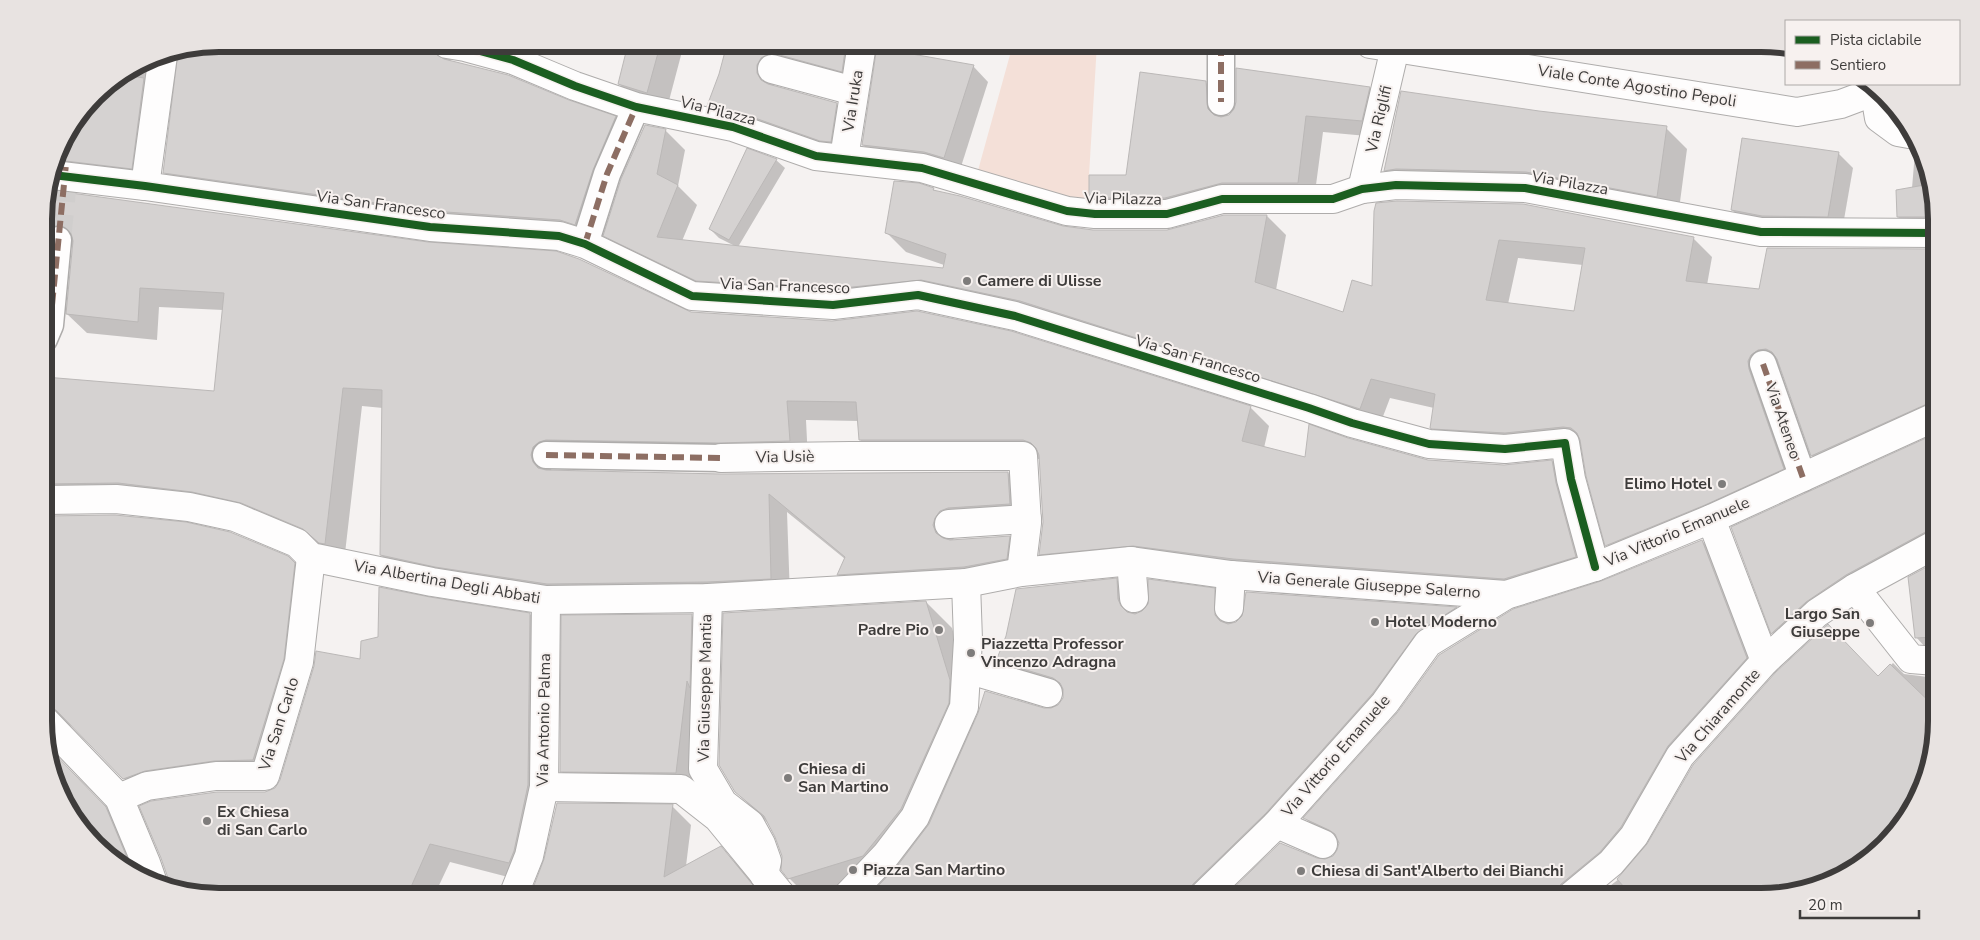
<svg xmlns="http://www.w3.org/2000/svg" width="1980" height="940" viewBox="0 0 1980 940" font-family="'Nunito Sans',sans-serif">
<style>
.green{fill:#f4e0d8}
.shadow{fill:#0003;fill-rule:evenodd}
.building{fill:#d5d2d1;stroke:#bbb8b7;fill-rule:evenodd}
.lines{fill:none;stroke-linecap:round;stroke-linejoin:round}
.pedestrian-tunnel{stroke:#d0cecd;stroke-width:26;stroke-dasharray:26 13;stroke-linecap:butt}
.pedestrian-casing{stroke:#aeacab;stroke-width:29}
.minor-casing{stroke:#aeacab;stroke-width:30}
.tertiary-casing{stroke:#aeacab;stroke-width:30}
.pedestrian{stroke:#fefdfd;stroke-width:26}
.minor{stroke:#fefdfd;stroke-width:28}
.tertiary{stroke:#fefdfd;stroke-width:28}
.quiet{stroke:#8d6e63;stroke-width:6;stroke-dasharray:12 6;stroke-linecap:butt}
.cycleway-casing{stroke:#f7f1ef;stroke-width:11}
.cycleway{stroke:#1b5e20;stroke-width:8}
.poi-dot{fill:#7e7c7b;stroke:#f7f1ef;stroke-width:2}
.labels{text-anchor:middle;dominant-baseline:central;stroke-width:4;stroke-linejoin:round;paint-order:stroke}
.street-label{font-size:16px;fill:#3e3c3b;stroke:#f7f1ef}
.poi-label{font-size:16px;font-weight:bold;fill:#3e3c3b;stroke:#f7f1ef;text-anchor:start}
.rim{fill:none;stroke:#3e3c3b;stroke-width:6}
</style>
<rect width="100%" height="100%" fill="#f5f2f1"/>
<path class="green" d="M1013,44H1097L1089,175V203L977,174Z"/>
<g class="shadow">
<path d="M220,44H491L454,53L450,61L615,118L634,137L594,243L183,192L164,172L179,59L176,60L150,187L59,185L57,192L143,203L428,244L690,313L1250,407L1269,426L1264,448L1306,458L1348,439L1428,461L1504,466L1552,461L1571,481L1594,576L1524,598L1253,578L1059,573L1040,554L1044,522L1040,459H879L860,440L859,421L806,420L808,460L552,466L551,471L721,475L1008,473L1027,492L1029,523L954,537L953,541L1009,537L1028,556L857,594L838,575L845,559L787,512L790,597L567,603L400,574L381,555L383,408L362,406L344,562L212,510L50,512L49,517L287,557L313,583L272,779L143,798L75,728L69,725L61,724L49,736L48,744L53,753L125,827L144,877L80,827L45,744L44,208L62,142L103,88L153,57ZM72,245H74L67,314L87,333L157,340L159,307L223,310L215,392L49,378L53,370L48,360L54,341L65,250Z"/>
<path d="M629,44H684L666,112L638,103L619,84Z"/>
<path d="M728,44H850L859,88L774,82V87L836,104L853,121L847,158L726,122L709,105L720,74Z"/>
<path d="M973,66L988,82L959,173L878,160L863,145Z"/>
<path d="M1205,82L1222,99L1223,118L1369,88L1386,105L1378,137L1323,132L1314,200L1107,214L1091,197L1127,176Z"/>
<path d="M1539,112L1666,128L1687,149L1678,217L1548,193L1406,191L1385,170Z"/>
<path d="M665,130L685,150L678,186L697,205L682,241L737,247L719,238L710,229L776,160L785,168L738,247L944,270V265L906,252L887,233L933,189L937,192L1062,227L1093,231H1167L1267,216L1286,235L1276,290L1344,314L1373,288L1375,212L1693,238L1712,257L1707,285L1761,290L1935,250V427L1831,475L1812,456L1782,368L1777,369L1802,488L1626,564L1607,545L1583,446L1525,452L1451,447L1432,428L1434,408L1390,398L1379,427L941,298L716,299L624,254L605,235ZM1518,258L1583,265L1575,312L1508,304Z"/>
<path d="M1915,152H1916L1935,197V236H1917L1898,217L1912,188Z"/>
<path d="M1838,153L1853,168L1842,231L1746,224L1732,210Z"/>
<path d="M1935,435L1936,556L1826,620L1791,652L1772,633L1732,528Z"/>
<path d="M1702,541L1721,560L1766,677L1687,765L1589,896H1227L1281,844L1317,860L1325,861L1333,857L1339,850L1340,844L1324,837L1305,818L1601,583Z"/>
<path d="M1936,563V659L1916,637Z"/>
<path d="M1116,579L1135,599L1137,614L1214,590L1233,609V624L1243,617L1247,593L1456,608L1475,627L1435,653L1219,896H873L881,884L842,896H807L789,878L776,836L769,824L736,792L926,602L952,628L975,706L974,725L1044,709L1051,710L1059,706L1064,698V694L1017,680L998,661Z"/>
<path d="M530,614L549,634L528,882L450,862L434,896H220L169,886L265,793L276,789L362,660Z"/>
<path d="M691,615L708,632L703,700L693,790L578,788L561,771Z"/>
<path d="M1893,663L1904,674L1936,678V721L1923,788L1893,836L1858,866L1772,896H1597L1878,678Z"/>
<path d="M672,806L691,825L686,866L721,848L740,867L764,896H531L545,862Z"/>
</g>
<g class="building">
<path d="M220,44H365L406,52L407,49L436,54L444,59L508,75L569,100L616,116L593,170L575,225L560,220L432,211L163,173L178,52Z"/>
<path d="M628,44L658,53L647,93L618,84Z"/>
<path d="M727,44H846L842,72L776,54H768L761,58L757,65V73L761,80L768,84L837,103L831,142L820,141L738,112L707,106L719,74Z"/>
<path d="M877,46L912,51V54L974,65L944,158L924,152L862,145Z"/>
<path d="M1236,68L1370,87L1362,121L1306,116L1298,183H1222L1165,198H1089V175H1126L1140,72L1206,81L1208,109L1214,115L1221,117L1229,115L1234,109L1236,102Z"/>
<path d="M124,75L144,78L132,169L57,160L62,142L103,88Z"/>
<path d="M1401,91L1539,111L1667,126L1657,197L1526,172L1396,169L1384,171Z"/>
<path d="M645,125L666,129L657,174L678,185L657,237L943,268L946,254L885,233L894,181L919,183L934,188L933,190L960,196L1063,226L1093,230H1167L1224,215H1267L1255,282L1343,312L1352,280L1372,286L1374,211L1376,203L1397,201L1523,204L1694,237L1686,281L1759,289L1767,248L1935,249V402L1929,403L1811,456L1777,359L1772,352L1766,349L1758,350L1751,355L1748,361L1749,369L1784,469L1705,505L1605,546L1586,476L1580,440L1577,433L1571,428L1563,427L1505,433L1432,429L1430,428L1435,394L1371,379L1360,409L1020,301L921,280L833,289L696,281L603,236L621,179ZM1499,240L1585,248L1574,311L1486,300Z"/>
<path d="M1742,138L1839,152L1828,217L1762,216L1731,210Z"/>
<path d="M747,148L777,159L729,240L709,229Z"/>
<path d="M1930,184L1935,197V217H1897L1896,190Z"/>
<path d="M49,190L428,242L556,251L579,259L691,312L832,321L917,311L1011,331L1251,406L1242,441L1305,457L1309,424L1348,438L1428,460L1504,465L1552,460L1556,483L1576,557L1504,579L1233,559L1133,546L1039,555L1043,522L1039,455L1036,448L1031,443L1023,440H859L856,402L787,401L790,441L718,443L546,440L539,442L533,447L531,455L533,462L538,468L546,470L721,474L1008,472L1010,504L948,508L940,511L935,518L933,525L936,533L943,538L950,540L1010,536L1007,559L964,567L837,575L845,557L769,494L771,579L707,582L547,584L435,567L380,555L382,390L343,388L325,544L319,543L303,529L241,503L192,492L118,483L45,484V377L214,391L224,293L140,288L138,322L66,314L73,241L71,233L66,228L60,225L51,227L44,235V208Z"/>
<path d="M1935,434L1936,528L1929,530L1846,575L1806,602L1771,634L1731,527Z"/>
<path d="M115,515L186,522L230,532L288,556L295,563L284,659L253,760L214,761L145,771L123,779L56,710L45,706V516Z"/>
<path d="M1702,540L1747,658L1668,746L1621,827L1600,852L1561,884L1551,896H1225L1280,843L1317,858L1325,859L1333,856L1337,850L1339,843L1335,834L1329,830L1303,818L1397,713L1439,655L1513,609L1601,581Z"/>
<path d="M1936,562V637L1915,638L1908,577Z"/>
<path d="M1117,578L1118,599L1121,606L1127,612L1135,614L1142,611L1148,604V579L1215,588V615L1220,621L1228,624L1236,622L1242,616L1246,592L1457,607L1416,634L1373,693L1266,813L1192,885L1188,896H872L878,886L898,865L929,824L978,713L985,691L1044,708H1051L1058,705L1063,698V689L1060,683L1053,678L996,661L1006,636L1016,589Z"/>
<path d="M379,587L430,597L530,613L528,785L514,851L509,863L430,844L407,896H220L168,886V878L161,858L139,806L151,801L217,792H265L275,788L280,780L314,666L316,651L360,659L361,641L378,637Z"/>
<path d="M926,601L950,680L949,703L901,809L863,856L788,879L781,870L782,856L775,837L764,816L735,792L719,765L723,613Z"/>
<path d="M692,614L690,688L687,681L676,773L560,772L561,615Z"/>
<path d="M1828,624L1878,676L1890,664L1936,708V721L1923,788L1893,836L1858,866L1772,896H1632L1617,879L1647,844L1693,765L1776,672Z"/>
<path d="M45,744L106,807L128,860L123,861L80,827Z"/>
<path d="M557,803L673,804L664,877L721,846L762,896H530L544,859Z"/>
</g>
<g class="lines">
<path class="pedestrian-tunnel" d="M58,240L63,190"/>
<g class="pedestrian-casing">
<g id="pedestrian">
<path d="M1221,44V102"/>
<path d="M585,244L607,174L636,107"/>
<path d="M44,339L50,325L58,240"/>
<path d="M1763,364L1803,478"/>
<path d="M546,455L721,458"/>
</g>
</g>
<g class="minor-casing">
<g id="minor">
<path d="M447,44L465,47L513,60L575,86L636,107L733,127L816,156L922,168L1067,211L1095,214H1167L1222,199H1333L1362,189L1396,185L1525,188L1761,232L1935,233"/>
<path d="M772,69L854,91"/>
<path d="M1875,94L1879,118L1898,132L1909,134"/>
<path d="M844,158L862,44"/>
<path d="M53,175L145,186L430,227L559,236L585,244L692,296L833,305L918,295L1015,316L1309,408L1352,423L1429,444L1505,449L1565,443L1571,479L1595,567"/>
<path d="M145,186L163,55"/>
<path d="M1362,189L1395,48"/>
<path d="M721,458L850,456H1023L1027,523L1021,572"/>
<path d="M45,500L116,499L189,507L235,517L297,543L311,557L432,582L546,600L708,598L966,583L1021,572L1131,561L1231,575L1506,595"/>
<path d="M1711,519L1765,661"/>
<path d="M949,524L1027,519"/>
<path d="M1131,561L1134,598"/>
<path d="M1855,588L1911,659L1936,661"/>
<path d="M708,598L703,769L723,803L750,824L761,844L767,861L764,875"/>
<path d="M1229,608L1231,575"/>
<path d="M967,669L1048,693"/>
<path d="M45,721L119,798L146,863L153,883"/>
<path d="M544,787L681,789L718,818L782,896"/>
<path d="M119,798L147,786L216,776H265L299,662L311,557"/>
<path d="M1277,824L1323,844"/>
<path d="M513,896L529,856L544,787L546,600"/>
<path d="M847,896L886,855L915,817L964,707L968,640L966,583"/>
<path d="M1203,896L1277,824L1385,703L1428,643L1506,595L1595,567L1711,519L1935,417"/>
<path d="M1571,896L1611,863L1634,836L1680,756L1765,661L1817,613L1855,588L1936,544"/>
</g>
</g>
<g class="tertiary-casing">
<path id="tertiary" d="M1370,44L1797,112L1841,104L1873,92"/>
</g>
<use href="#pedestrian" class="pedestrian"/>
<use href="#minor" class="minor"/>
<use href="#tertiary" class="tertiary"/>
<g class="quiet">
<path d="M1221,44V102"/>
<path d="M585,244L607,174L636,107"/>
<path d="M44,339L50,325L66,164"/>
<path d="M1763,364L1803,478"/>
<path d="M546,455L721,458"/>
</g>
<g class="cycleway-casing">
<g id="cycleway">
<path d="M447,44L465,47L513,60L575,86L636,107L733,127L816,156L922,168L1067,211L1095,214H1167L1222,199H1333L1362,189L1396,185L1525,188L1761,232L1935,233"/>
<path d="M53,175L145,186L430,227L559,236L585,244L692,296L833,305L918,295L1015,316L1309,408L1352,423L1429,444L1505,449L1565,443L1571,479L1595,567"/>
</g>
</g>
<use href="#cycleway" class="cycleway"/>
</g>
<g class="poi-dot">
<circle cx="967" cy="281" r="5"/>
<circle cx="1722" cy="484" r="5"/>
<circle cx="1375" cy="622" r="5"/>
<circle cx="1870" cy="623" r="5"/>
<circle cx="939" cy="630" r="5"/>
<circle cx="971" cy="653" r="5"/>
<circle cx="788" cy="778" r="5"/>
<circle cx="207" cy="821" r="5"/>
<circle cx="853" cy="870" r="5"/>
<circle cx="1301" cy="871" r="5"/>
</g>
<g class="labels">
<g class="street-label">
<text transform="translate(1637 86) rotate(9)">Viale Conte Agostino Pepoli</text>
<text transform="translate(853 101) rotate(-81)">Via Iruka</text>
<text transform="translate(718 111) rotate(14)">Via Pilazza</text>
<text transform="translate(1379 119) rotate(-77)">Via Riglifi</text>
<text transform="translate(1570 183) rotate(10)">Via Pilazza</text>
<text transform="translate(1123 199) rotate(1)">Via Pilazza</text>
<text transform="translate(381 205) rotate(8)">Via San Francesco</text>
<text transform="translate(785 286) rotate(2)">Via San Francesco</text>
<text transform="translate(1198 359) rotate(17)">Via San Francesco</text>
<text transform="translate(1783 421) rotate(71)">Via Ateneo</text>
<text transform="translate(785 457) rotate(-1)">Via Usiè</text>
<text transform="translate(1677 532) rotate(-23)">Via Vittorio Emanuele</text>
<text transform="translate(447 582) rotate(10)">Via Albertina Degli Abbati</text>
<text transform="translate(1369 585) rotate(4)">Via Generale Giuseppe Salerno</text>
<text transform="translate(705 688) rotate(-89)">Via Giuseppe Mantia</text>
<text transform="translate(1718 716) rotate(-49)">Via Chiaramonte</text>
<text transform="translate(544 720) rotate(-89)">Via Antonio Palma</text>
<text transform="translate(279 724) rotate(-72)">Via San Carlo</text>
<text transform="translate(1336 756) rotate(-49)">Via Vittorio Emanuele</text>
</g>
<g class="poi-label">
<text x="977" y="281">Camere di Ulisse</text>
<text x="1712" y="484" text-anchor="end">Elimo Hotel</text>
<text x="1860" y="614" text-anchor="end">Largo San<tspan x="1860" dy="18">Giuseppe</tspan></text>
<text x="1385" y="622">Hotel Moderno</text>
<text x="929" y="630" text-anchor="end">Padre Pio</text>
<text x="981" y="644">Piazzetta Professor<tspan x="981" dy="18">Vincenzo Adragna</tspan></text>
<text x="798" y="769">Chiesa di<tspan x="798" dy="18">San Martino</tspan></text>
<text x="217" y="812">Ex Chiesa<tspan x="217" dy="18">di San Carlo</tspan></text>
<text x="863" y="870">Piazza San Martino</text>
<text x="1311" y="871">Chiesa di Sant'Alberto dei Bianchi</text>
</g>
</g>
<path d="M0 0H1980V940H0ZM219 52H1761A167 167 0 0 1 1928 219V721A167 167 0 0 1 1761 888H219A167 167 0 0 1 52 721V219A167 167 0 0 1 219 52Z" fill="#e8e3e1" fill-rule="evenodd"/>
<path class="rim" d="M219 52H1761A167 167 0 0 1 1928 219V721A167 167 0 0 1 1761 888H219A167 167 0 0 1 52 721V219A167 167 0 0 1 219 52Z"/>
<rect x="1785" y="20" width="175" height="65" fill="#f7f1ef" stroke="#ada9a7"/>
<rect x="1795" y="36" width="25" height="8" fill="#1b5e20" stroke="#ada9a7"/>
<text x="1830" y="45" font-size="15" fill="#3e3c3b">Pista ciclabile</text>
<rect x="1795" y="61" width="25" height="8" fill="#8d6e63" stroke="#ada9a7"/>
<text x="1830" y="70" font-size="15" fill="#3e3c3b">Sentiero</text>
<path d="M1800 910v8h119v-8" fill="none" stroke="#3e3c3b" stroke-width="2.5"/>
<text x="1808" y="910" font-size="15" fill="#3e3c3b" stroke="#f7f1ef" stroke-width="4" paint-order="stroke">20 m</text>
</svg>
